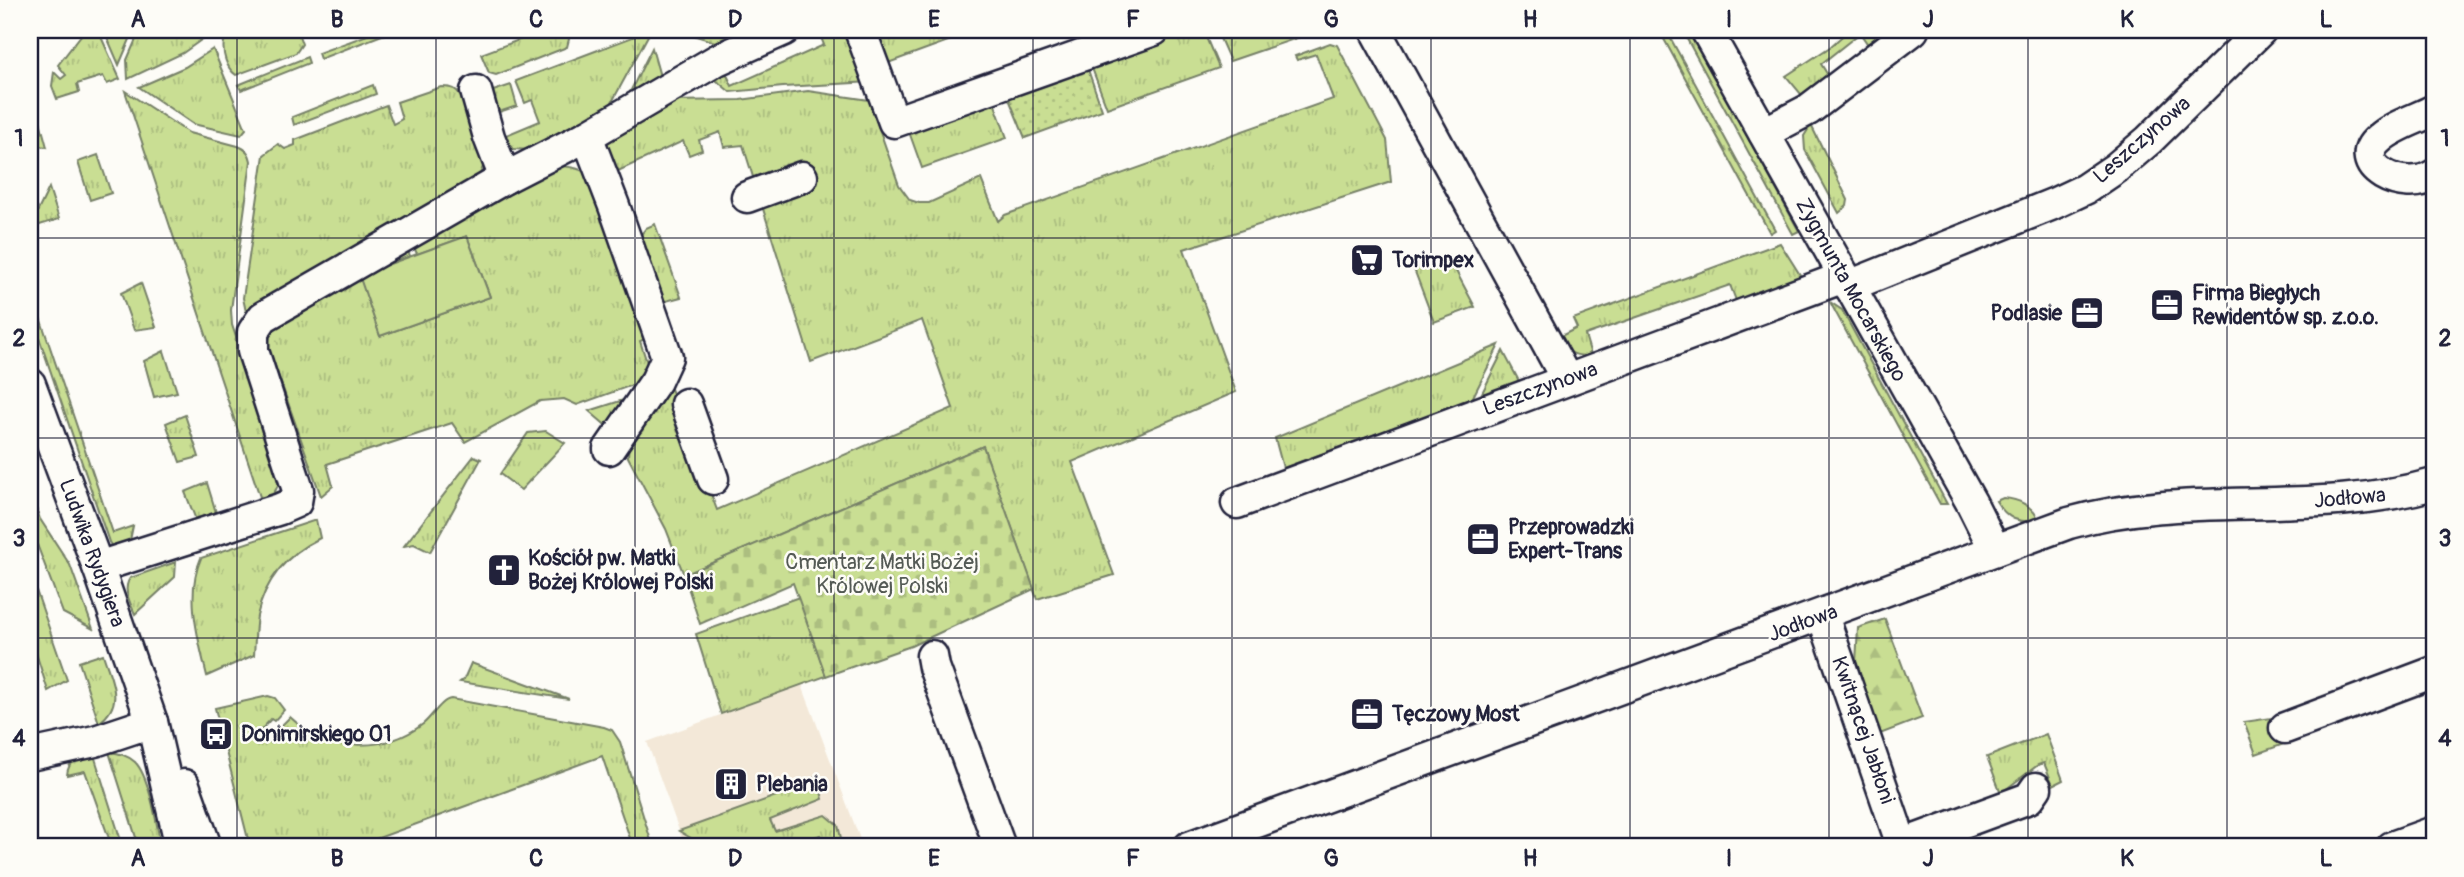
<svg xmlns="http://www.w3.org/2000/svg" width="2464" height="877" viewBox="0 0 2464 877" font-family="Pangolin,sans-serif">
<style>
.built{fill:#f3e8d8}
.grass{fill:url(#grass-tufts);stroke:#768067;stroke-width:2}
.forest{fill:url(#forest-firs);stroke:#768067;stroke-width:2}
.cemetery{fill:url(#cemetery-stones);stroke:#768067;stroke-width:2}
.park{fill:url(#park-dots);stroke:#768067;stroke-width:2}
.garden{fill:#c9de93;stroke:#768067;stroke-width:2}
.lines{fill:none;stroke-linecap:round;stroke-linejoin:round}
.minor-casing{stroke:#22223b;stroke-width:35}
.minor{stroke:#fdfcf7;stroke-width:30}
.grid{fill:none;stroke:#22223b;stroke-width:2;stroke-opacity:0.55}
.labels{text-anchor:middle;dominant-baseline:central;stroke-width:5;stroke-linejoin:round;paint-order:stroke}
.street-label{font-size:21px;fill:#22223b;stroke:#fdfcf7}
.poi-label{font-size:21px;font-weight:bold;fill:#22223b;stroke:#fdfcf7;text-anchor:start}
.park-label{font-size:21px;fill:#545a55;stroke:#fdfcf7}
.neatline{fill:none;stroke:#22223b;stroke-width:2.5}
.grid-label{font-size:23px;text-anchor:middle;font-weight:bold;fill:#22223b}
</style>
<defs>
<pattern id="grass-tufts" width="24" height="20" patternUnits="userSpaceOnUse" patternTransform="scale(1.75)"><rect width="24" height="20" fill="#c9de93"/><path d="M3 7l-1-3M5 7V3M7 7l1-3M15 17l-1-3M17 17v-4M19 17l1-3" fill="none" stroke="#acbe80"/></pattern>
<pattern id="forest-firs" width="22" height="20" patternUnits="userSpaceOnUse" patternTransform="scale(1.75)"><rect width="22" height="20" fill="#c9de93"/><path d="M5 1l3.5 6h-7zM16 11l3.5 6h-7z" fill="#acbe80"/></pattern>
<pattern id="cemetery-stones" width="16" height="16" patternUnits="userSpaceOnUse" patternTransform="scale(1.75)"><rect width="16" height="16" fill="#c9de93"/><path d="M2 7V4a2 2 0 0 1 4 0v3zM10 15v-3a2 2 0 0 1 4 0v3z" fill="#acbe80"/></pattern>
<pattern id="park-dots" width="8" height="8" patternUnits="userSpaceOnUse" patternTransform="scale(1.75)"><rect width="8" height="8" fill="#c9de93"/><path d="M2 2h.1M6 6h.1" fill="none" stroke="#acbe80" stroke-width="1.8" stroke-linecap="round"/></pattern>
</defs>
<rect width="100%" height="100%" fill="#fdfcf7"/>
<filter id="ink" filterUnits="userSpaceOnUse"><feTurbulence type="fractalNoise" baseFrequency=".0143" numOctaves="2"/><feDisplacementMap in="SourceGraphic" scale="14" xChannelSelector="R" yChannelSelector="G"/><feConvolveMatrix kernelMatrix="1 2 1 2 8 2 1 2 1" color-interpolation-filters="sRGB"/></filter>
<g filter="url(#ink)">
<path class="built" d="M802,685L863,847H685L647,742Z"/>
<g class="grass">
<path d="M85,30H98L120,79L107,84L103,76L77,84L79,92L57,99L52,86L54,72L61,79L66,75L58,65Z"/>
<path d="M104,30H134L119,65Z"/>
<path d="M140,30H215L183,53L128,79L127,60Z"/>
<path d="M242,30H297L302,44L296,53L236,75C226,68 222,53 224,41Z"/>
<path d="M381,30H395L320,59L318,53Z"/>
<path d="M534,30H565L569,39L567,47L496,75L489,73L481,54L535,34Z"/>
<path d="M651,30L606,113L532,150L513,149L499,138L540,121L532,100L525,103L516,81Z"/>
<path d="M818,30H853L871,82L783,87L730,92L711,76L724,68L732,86L824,45Z"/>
<path d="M868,30H978L880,66Z"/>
<path d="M1178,30H1203L1219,68L1107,108L1089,60Z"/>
<path d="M1238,30H1304L1309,34L1230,61L1219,36Z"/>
<path d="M1659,30H1666L1775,230L1770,233Z"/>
<path d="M1682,30H1689L1799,231L1793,234Z"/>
<path d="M1849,30H1878L1884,39L1871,49L1860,33L1821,64L1831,80L1805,99L1786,76L1830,47Z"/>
<path d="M1330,43L1337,45L1387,140L1391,182L1184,249L1236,392L1072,462L1114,575L1037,599L983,446L684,575L666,529L628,457L629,441L670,386L717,510L953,408L922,320L811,362L743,145L724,147L720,132L699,140L702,150L689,155L683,141L616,172L598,141L666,101L740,100L808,91L869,100L899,185L910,200L919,203H929L981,179L998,221L1005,215L1333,99L1316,54L1297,60L1295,56Z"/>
<path d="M652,48L661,80L623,106Z"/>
<path d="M213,49L246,129L241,135L193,124L139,87L185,67Z"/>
<path d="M307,57L309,63L241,90L238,85Z"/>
<path d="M30,84L47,147L30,145Z"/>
<path d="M373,85L376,94L294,125L292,117Z"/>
<path d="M511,85L517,106L496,113L484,94Z"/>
<path d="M441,87C447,87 453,87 457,91C465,99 484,149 484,160C484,170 478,177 472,185L246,312L243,298L264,155L278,144L285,149L295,145V140L386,105L393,124L402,119L397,102Z"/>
<path d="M125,91L189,133L238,146C246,149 249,152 251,161L231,310L232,325L280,469C280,485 276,495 262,503Z"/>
<path d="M994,102L1007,138L922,168L908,129Z"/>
<path d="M1811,125L1848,200L1847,206L1839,213L1805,150L1804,136Z"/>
<path d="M98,155L111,193L90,200L78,162Z"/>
<path d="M557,166C574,166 589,170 599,184L653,336L640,341L652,378L577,405L564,399L540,401L465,442L452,423L327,464L333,486L321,496L268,346C269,333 275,327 283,318L407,248L410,256L360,275L380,336L490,297L467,236L417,254L413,245Z"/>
<path d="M49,188L59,219L30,228V227Z"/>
<path d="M655,224L681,297L662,302L640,236L646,228Z"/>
<path d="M1780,243L1802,278L1737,303L1730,285L1585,335L1591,355C1574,358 1566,351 1557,338L1577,328L1573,319Z"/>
<path d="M1448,256L1475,307L1434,322L1414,269Z"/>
<path d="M141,283L156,327L134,330L121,293Z"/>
<path d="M30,288L113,533L133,526L129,545L112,547L109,542L30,311Z"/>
<path d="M1830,302L1842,310L1947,504H1940Z"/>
<path d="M1499,345L1472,399L1283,468L1275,438Z"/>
<path d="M164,351L177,392L154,397L144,361Z"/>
<path d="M1503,351L1520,383L1480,397Z"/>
<path d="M636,396L609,428L589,411Z"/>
<path d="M185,415L199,457L180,462L166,423Z"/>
<path d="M546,431L565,443L521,490L500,474L528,433Z"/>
<path d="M474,456L481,459L430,552L414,544L404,546Z"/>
<path d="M207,483L218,519L198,525L185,492Z"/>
<path d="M30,497H32L40,519L70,565L93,629L63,613L30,526Z"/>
<path d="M2003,498C2019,499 2032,506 2039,520C2018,524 2007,519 1996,501Z"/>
<path d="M316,520L320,538C287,554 265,580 257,616C255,629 255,642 254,655L207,676C198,638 185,595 201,558Z"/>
<path d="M176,562L175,577L135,614C130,602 122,590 130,578Z"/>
<path d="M30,573L67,680L48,691L30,634Z"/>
<path d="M799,597L826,676L721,714L696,634Z"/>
<path d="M103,654C111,681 126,702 99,723L79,662Z"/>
<path d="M471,663L569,699L460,682L464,679Z"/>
<path d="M268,696L275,698L284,710L274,721L271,719L260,731L271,743L283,731L280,727L290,717C326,751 384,754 423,724C432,717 441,700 451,699L604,727L612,730L620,742L653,847H633L602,756L354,847H250L215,708Z"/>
<path d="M2046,734L2063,780L2053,785L2044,763L2038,765L2001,793L1987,757Z"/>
<path d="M109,752C119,753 128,755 135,762C150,777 157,826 161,847H139Z"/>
<path d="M94,755L123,847H112L85,771L67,775C68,759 80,758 94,755Z"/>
<path d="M817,777L823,799L770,820L775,831L826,815L838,825L843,847H825L820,835L787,847H706L679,831L801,787L800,782Z"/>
</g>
<path class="forest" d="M1885,619L1922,718L1880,734L1856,662L1858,628Z"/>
<path class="cemetery" d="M983,446L1034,589L911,646L826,676L793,583L700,624L684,575Z"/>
<g class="park">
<path d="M677,30H744L715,42Z"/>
<path d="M1085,61L1102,110L1025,138L1005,89Z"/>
</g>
<g class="garden">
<path d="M467,236L490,297L380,336L359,275Z"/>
<path d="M2278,717L2287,743L2256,754L2244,722Z"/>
</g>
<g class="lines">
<g class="minor-casing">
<g id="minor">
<path d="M860,30L894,122L1154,30"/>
<path d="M1375,30L1566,378"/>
<path d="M1706,30L1971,502L1995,550"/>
<path d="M476,91L489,137L505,178"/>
<path d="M2434,110C2417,119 2395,125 2380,138C2346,165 2404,195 2434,175"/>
<path d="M1764,133L1808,110L1913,30"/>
<path d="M587,136L614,206L667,357L656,381L609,449"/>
<path d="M747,197L802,177"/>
<path d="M1849,286L2053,204L2085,189L2116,168L2149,140L2261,30"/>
<path d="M30,384L98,567L152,722L181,847"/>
<path d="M686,404L713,479"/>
<path d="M1237,503L1844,277"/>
<path d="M98,567L280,509L296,502L298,490L253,351V332L263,317L505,178L587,136L717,60L784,30"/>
<path d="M1823,616L1902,845"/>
<path d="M932,656L934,667L1000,847"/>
<path d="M2285,728L2434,672"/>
<path d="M30,755L95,741L152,722"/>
<path d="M184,785L206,847"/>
<path d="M1189,847L2069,523C2187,489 2315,518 2434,484"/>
<path d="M1896,847L2029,798L2036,788"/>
<path d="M2392,847L2434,832"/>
</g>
</g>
<use href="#minor" class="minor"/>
</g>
</g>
<path class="grid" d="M237,30V847M436,30V847M635,30V847M834,30V847M1033,30V847M1232,30V847M1431,30V847M1630,30V847M1829,30V847M2028,30V847M2227,30V847M30,238H2434M30,438H2434M30,638H2434"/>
<defs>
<g id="supermarket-square" transform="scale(1.75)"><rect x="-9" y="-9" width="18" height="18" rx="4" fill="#22223b" stroke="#fdfcf7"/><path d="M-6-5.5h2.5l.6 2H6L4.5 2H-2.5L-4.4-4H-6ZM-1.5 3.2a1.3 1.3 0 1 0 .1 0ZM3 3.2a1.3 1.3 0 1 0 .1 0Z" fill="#fff"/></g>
<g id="office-square" transform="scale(1.75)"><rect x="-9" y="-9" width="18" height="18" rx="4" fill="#22223b" stroke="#fdfcf7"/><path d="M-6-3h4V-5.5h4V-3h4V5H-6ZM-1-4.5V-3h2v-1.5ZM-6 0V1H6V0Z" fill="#fff"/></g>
<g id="church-square" transform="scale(1.75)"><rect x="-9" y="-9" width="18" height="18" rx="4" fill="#22223b" stroke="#fdfcf7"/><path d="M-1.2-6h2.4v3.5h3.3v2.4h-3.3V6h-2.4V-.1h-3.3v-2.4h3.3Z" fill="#fff"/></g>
<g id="bus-square" transform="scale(1.75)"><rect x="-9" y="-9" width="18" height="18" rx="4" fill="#22223b" stroke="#fdfcf7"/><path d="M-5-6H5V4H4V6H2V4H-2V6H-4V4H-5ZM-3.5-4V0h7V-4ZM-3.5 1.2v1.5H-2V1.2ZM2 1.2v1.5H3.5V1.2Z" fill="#fff"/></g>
<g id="building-square" transform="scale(1.75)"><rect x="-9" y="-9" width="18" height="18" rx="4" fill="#22223b" stroke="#fdfcf7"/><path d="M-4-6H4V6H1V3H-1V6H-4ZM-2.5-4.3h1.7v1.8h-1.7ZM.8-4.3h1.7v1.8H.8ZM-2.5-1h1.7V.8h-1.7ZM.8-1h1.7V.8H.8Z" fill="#fff"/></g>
</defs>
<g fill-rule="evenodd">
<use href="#supermarket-square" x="1367" y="260"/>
<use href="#office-square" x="2167" y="305"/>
<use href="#office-square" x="2087" y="313"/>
<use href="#office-square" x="1483" y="539"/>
<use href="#church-square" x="504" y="570"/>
<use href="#office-square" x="1367" y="714"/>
<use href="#bus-square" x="216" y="734"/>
<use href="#building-square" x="731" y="784"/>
</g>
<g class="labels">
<g class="street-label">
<text transform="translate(2142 140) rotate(-41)">Leszczynowa</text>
<text transform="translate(1851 290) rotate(61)">Zygmunta Mocarskiego</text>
<text transform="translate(1540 389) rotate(-20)">Leszczynowa</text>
<text transform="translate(2350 498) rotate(-5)">Jodłowa</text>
<text transform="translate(92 553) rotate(70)">Ludwika Rydygiera</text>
<text transform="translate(1803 623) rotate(-20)">Jodłowa</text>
<text transform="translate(1863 730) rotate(71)">Kwitnącej Jabłoni</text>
</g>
<g class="poi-label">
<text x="1392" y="260">Torimpex</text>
<text x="2192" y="293">Firma Biegłych<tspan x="2192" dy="24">Rewidentów sp. z.o.o.</tspan></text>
<text x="2062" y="313" text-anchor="end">Podlasie</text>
<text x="1508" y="527">Przeprowadzki<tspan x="1508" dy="24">Expert-Trans</tspan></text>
<text x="528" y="558">Kościół pw. Matki<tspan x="528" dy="24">Bożej Królowej Polski</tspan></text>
<text x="1392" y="714">Tęczowy Most</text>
<text x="241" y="734">Donimirskiego 01</text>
<text x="756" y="784">Plebania</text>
</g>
<g class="park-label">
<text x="882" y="562">Cmentarz Matki Bożej<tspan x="882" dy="24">Królowej Polski</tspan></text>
</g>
</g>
<rect width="2464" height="877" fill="none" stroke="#fdfcf7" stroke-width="77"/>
<rect x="38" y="38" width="2388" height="800" class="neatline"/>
<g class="grid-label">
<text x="138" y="27">A</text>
<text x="337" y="27">B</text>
<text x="536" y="27">C</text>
<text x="735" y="27">D</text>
<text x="934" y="27">E</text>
<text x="1133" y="27">F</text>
<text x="1331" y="27">G</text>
<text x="1530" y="27">H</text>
<text x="1729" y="27">I</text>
<text x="1928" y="27">J</text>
<text x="2127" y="27">K</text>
<text x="2326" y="27">L</text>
<text x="19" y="146">1</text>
<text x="2445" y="146">1</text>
<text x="19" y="346">2</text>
<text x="2445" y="346">2</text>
<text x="19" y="546">3</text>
<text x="2445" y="546">3</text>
<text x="19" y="746">4</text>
<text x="2445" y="746">4</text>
<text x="138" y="866">A</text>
<text x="337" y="866">B</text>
<text x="536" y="866">C</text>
<text x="735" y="866">D</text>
<text x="934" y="866">E</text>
<text x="1133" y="866">F</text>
<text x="1331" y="866">G</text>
<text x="1530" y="866">H</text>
<text x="1729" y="866">I</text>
<text x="1928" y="866">J</text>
<text x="2127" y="866">K</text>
<text x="2326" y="866">L</text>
</g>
</svg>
